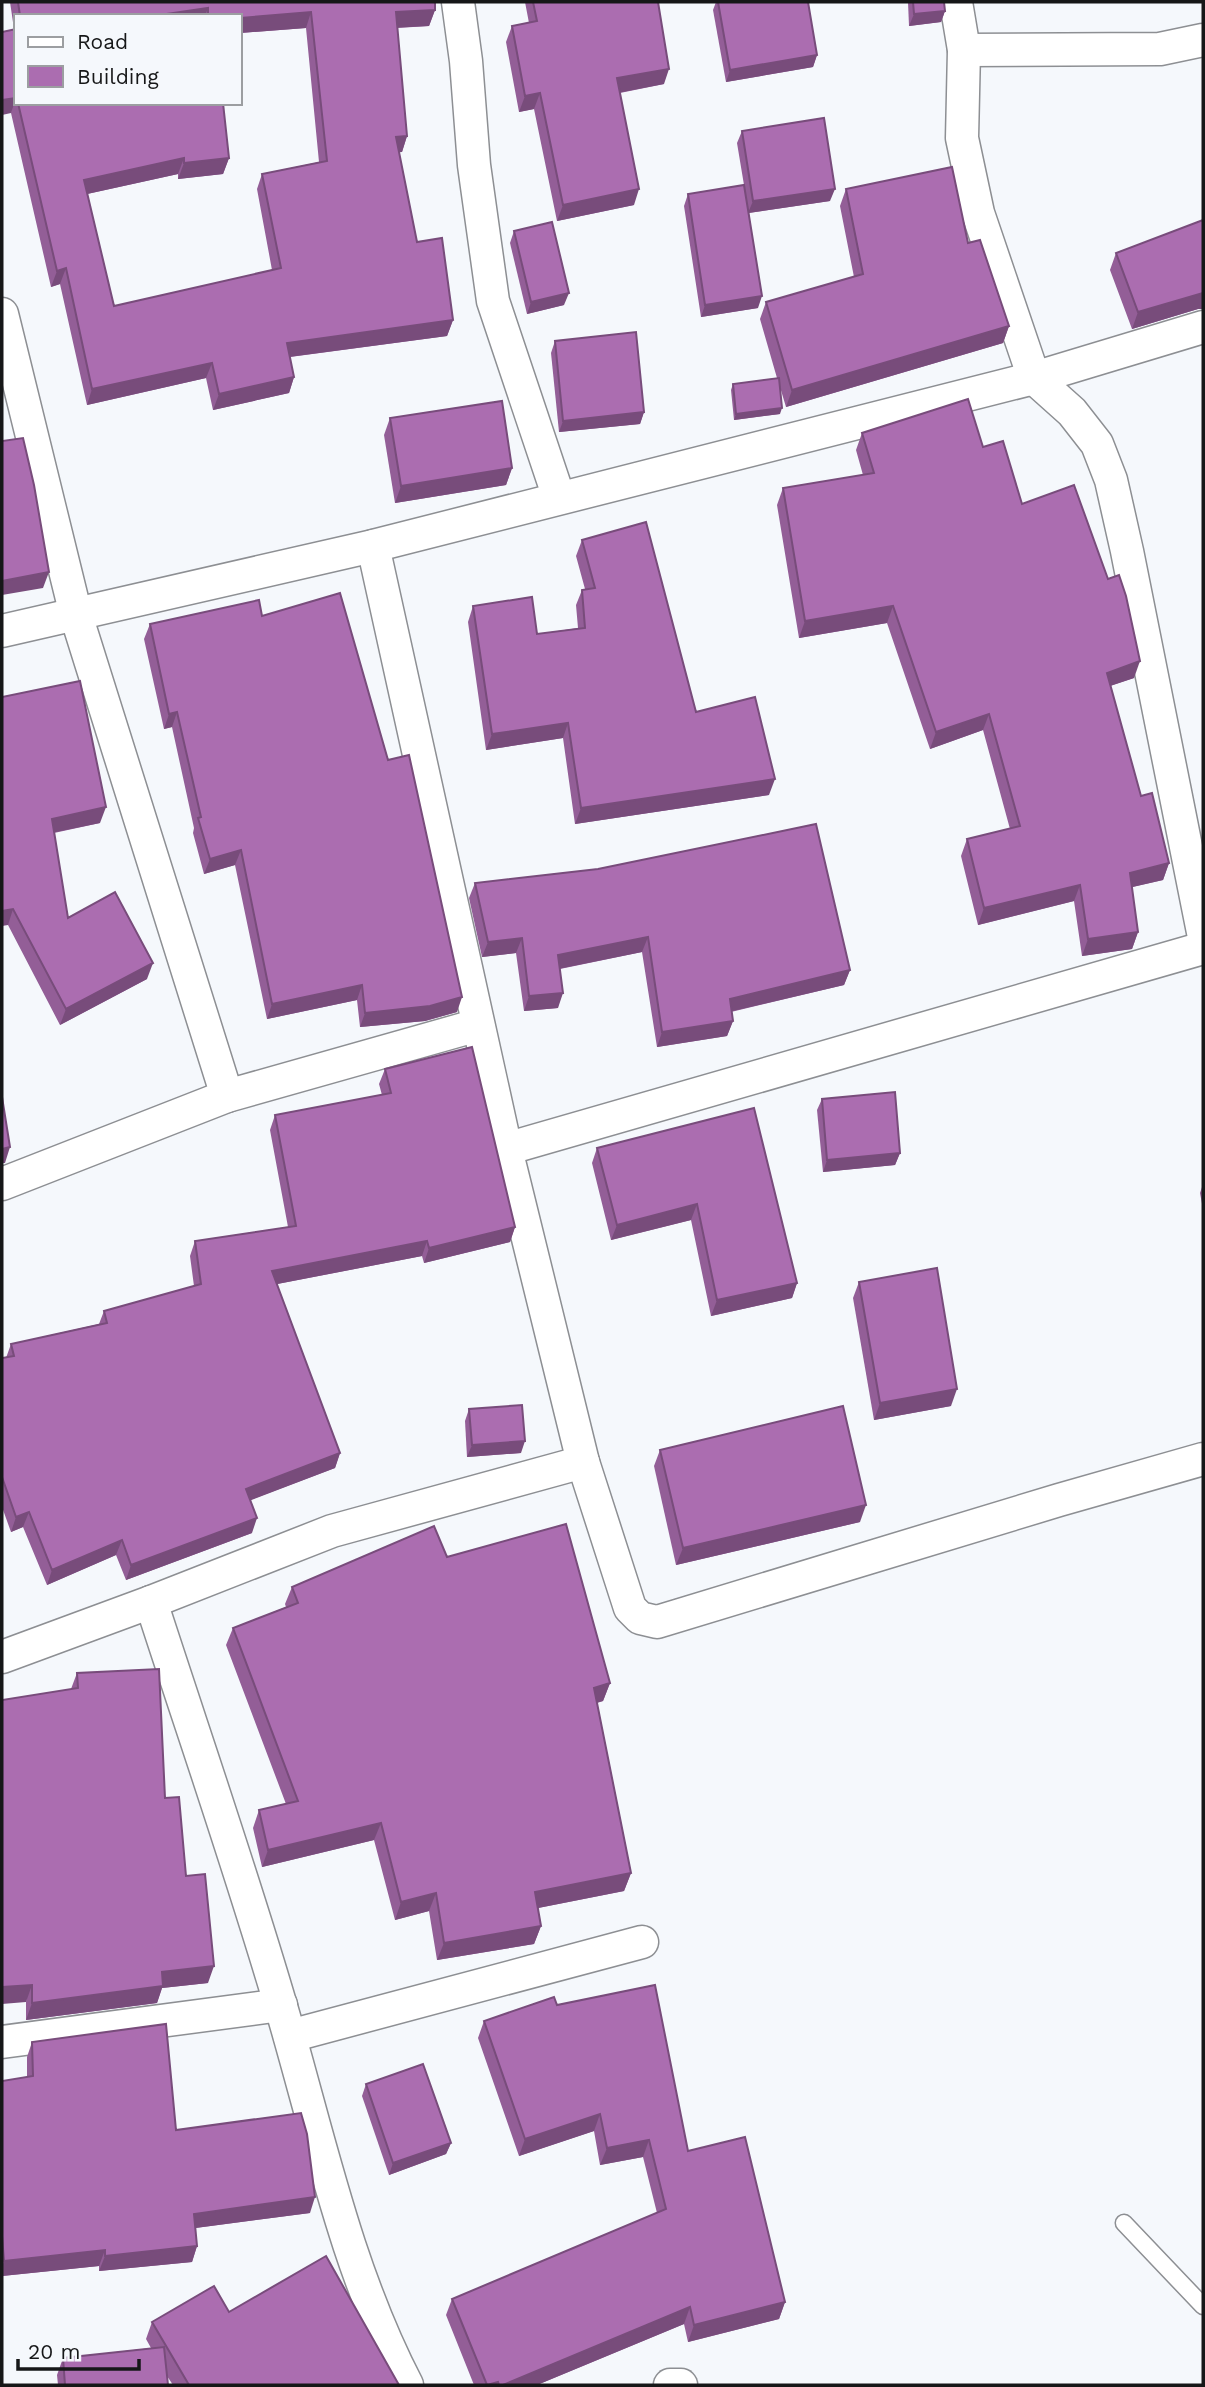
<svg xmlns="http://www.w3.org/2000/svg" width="1205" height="2387" viewBox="0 0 1205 2387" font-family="'Work Sans',sans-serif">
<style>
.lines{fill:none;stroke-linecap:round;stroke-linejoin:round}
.service-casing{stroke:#8d8f93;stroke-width:19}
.minor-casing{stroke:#8d8f93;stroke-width:35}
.service{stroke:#fff;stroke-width:16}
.minor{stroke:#fff;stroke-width:32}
.wall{fill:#935e97;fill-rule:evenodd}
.shaded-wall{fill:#784c7b}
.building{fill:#ab6db0;stroke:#784c7b;stroke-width:2}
</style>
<rect width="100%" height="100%" fill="#f5f8fc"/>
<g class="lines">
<g class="service-casing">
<path id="service" d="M1124,2223L1203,2306"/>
</g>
<g class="minor-casing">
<g id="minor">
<path d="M458,2L466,61L474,165L493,301L559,498"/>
<path d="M956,2L964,50L962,138L978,213L1034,378L1072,412L1097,444L1111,480L1127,551L1203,932"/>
<path d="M964,50L1160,49L1203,40"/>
<path d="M2,314L76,615L227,1096"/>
<path d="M373,546L506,1149L583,1462L630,1608L640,1618L657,1622L1059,1500L1203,1459"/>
<path d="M2,631L373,546L1034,378L1203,327"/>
<path d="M506,1149L1203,948"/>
<path d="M2,1184L227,1096L478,1025"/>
<path d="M151,1602C195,1738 242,1873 282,2010C319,2136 346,2268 407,2385"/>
<path d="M2,1657L151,1602L332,1531L583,1462"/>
<path d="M290,2036L642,1942"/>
<path d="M2,2042L281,2005"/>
<path d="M670,2385H681"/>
</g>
</g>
<use href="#service" class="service"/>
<use href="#minor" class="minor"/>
</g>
<g class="wall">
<path d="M10,2H435V10L429,26L397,28L407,136L402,152H399L417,242L453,320L447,336L290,357L294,377L289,393L213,410L206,378L87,405L60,284L51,287L11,113L14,29ZM16,16H240V33L306,28L319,162L262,174L257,189L272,270L114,306L87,194L178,174V179L223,174L229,158L223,103H16Z"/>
<path d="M525,2H658L664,84L620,93L634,205L557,221L534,109L519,112L506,42L512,26L529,23Z"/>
<path d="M716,2H808L817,55L813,67L726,82L713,10Z"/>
<path d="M908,2H944L945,11L941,22L909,26Z"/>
<path d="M742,131L830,201L749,213L758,308L701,317L684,206L688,194L744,185L737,143Z"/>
<path d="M846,189L968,243L1009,326L1003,343L786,407L780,387V414L734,420L731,390L733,384L777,378L760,319L766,302L854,277L840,206Z"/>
<path d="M1203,220V309H1198L1132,329L1110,270L1116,253Z"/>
<path d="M514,231L564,305L527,314L510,243Z"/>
<path d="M555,341L644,412L640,424L559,432L551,353Z"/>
<path d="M390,418L512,468L506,485L395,503L384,435Z"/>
<path d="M862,433L983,447L1022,504L1134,678L1110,686L1141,796L1169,863L1163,880L1132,887L1138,932L1132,949L1082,956L1074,901L978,925L961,856L967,839L1010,829L983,730L930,749L887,623L799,638L777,505L783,488L863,475L856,450Z"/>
<path d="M582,540L696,712L769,795L575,824L563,738L486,750L468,622L473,606L537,634L578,628L576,605L582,590L585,589L576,556Z"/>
<path d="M262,616L457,1012L425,1021L360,1027L357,1000L267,1019L235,865L204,874L193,833L194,828L172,727L164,729L144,639L150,624Z"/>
<path d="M2,697L100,823L54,833L68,918L147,979L60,1025L8,925Z"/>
<path d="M475,883L850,970L844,985L731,1012L733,1021L727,1036L657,1047L642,952L560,969L558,1008L524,1011L516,953L482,957L469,898Z"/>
<path d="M385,1069L515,1227L510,1242L424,1263L422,1256L277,1284L340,1453L335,1468L250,1500L252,1533L126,1580L116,1555L47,1585L23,1527L11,1532L2,1507V1358H6L11,1344L99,1324L104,1311L194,1286L190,1256L195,1241L288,1227L270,1130L275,1115L382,1095L379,1084Z"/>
<path d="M822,1099L900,1153L895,1165L823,1172L817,1110Z"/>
<path d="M754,1108L797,1283L792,1298L711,1316L691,1220L611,1240L592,1163L597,1148Z"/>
<path d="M1203,1184V1209L1200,1193Z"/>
<path d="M859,1282L951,1406L874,1420L853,1298Z"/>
<path d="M469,1409L521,1453L467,1457L465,1421Z"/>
<path d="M660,1450L860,1522L676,1565L654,1466Z"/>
<path d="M447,1557L610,1683L603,1701L597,1703L631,1873L624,1891L538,1908L541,1926L534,1944L437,1960L429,1911L395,1920L374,1840L262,1867L253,1828L259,1810L286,1804L226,1645L233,1628L286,1607L285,1604L292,1587Z"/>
<path d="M77,1673L165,1798L186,1876L208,1983L162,1988L157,2003L26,2020V2002L71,1689Z"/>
<path d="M557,2005L688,2151L785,2302L779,2319L688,2342L684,2324L537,2385H474L446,2315L452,2299L657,2213L643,2157L600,2165L594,2131L519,2156L478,2038L484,2021Z"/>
<path d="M32,2042L176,2130L310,2213L195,2228L197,2246L192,2262L99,2271V2266L2,2276V2081L27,2077V2057Z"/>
<path d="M366,2084L451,2143L446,2154L389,2175L362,2096Z"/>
<path d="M229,2312L399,2385H173L167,2376L168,2385H58L57,2375L63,2358L151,2348L146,2339L152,2322Z"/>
</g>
<g class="shaded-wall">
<path d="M208,8L205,16H153Z"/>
<path d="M435,10L429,26L390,28L396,12Z"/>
<path d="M945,11L941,22L909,26L914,14Z"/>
<path d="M311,12L306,28L240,33V18Z"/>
<path d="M817,55L813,67L726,82L730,70Z"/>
<path d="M669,69L664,84L612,94L617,78Z"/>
<path d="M540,93L534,109L519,112L525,96Z"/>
<path d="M16,98L11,113L2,115V100Z"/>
<path d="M407,136L402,152L391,153L396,137Z"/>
<path d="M184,158L178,174L78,196L84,180Z"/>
<path d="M229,158L223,174L178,179L184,163Z"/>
<path d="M639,189L634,205L557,221L563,205Z"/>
<path d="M835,189L830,201L748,213L753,201Z"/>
<path d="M66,268L60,284L51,287L57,271Z"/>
<path d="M569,293L564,305L527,314L531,302Z"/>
<path d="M1203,293V309H1198L1132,329L1138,312Z"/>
<path d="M762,296L758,308L701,317L705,305Z"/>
<path d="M453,320L447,336L281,358L287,343Z"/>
<path d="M1009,326L1003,343L786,407L792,390Z"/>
<path d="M212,363L206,378L87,405L92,389Z"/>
<path d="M294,377L289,393L213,410L219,394Z"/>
<path d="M782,408L780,414L734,420L736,414Z"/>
<path d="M644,412L640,424L559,432L563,421Z"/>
<path d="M512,468L506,485L395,503L401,486Z"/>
<path d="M49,572L43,588L2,595V581Z"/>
<path d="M893,606L887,623L799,638L805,621Z"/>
<path d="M1140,661L1134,678L1101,689L1107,673Z"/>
<path d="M177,712L172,727L164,729L169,714Z"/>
<path d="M989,714L983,730L930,749L936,732Z"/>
<path d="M568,723L563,738L486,750L492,734Z"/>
<path d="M775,779L769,795L575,824L581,808Z"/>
<path d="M106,807L100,823L46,834L52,819Z"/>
<path d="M241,850L235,865L204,874L210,859Z"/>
<path d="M1169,863L1163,880L1124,889L1130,873Z"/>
<path d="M1080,885L1074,901L978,925L984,908Z"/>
<path d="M13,909L8,925L2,926V911Z"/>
<path d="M1138,932L1132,949L1082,956L1088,939Z"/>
<path d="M648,937L642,952L553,970L558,955Z"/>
<path d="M522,938L516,953L482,957L488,942Z"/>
<path d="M153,963L147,979L60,1025L66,1009Z"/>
<path d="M850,970L844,985L724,1013L730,999Z"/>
<path d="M362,985L357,1000L267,1019L272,1004Z"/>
<path d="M563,993L558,1008L524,1011L529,996Z"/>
<path d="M462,997L457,1012L425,1021L360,1027L365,1013Z"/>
<path d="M733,1021L727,1036L657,1047L662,1032Z"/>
<path d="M10,1147L5,1163H2V1149Z"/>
<path d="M900,1153L895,1165L823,1172L827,1160Z"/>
<path d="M697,1204L691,1220L611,1240L617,1225Z"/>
<path d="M515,1227L510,1242L424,1263L429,1248Z"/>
<path d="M427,1241L422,1256L267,1286L272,1271Z"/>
<path d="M797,1283L792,1298L711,1316L717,1300Z"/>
<path d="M957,1389L951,1406L874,1420L880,1403Z"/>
<path d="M525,1441L521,1453L467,1457L472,1445Z"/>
<path d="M340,1453L335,1468L241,1504L246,1489Z"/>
<path d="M866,1505L860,1522L676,1565L683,1548Z"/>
<path d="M29,1512L23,1527L11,1532L16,1517Z"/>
<path d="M257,1518L252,1533L126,1580L131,1565Z"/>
<path d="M122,1540L116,1555L47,1585L52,1570Z"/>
<path d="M610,1683L603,1701L588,1705L594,1688Z"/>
<path d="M381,1823L374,1840L262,1867L268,1850Z"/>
<path d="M631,1873L624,1891L528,1910L535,1892Z"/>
<path d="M436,1893L429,1911L395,1920L401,1902Z"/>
<path d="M541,1926L534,1944L437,1960L444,1943Z"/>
<path d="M214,1966L208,1983L162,1988L157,2003L26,2020L32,2003L162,1972Z"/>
<path d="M32,1985L26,2002L2,2004V1987Z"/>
<path d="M600,2114L594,2131L519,2156L525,2139Z"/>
<path d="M649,2140L643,2157L600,2165L607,2148Z"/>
<path d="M451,2143L446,2154L389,2175L393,2163Z"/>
<path d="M315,2197L310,2213L188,2229L194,2214Z"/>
<path d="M197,2246L192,2262L99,2271L105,2256Z"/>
<path d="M105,2250L99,2266L2,2276V2267L4,2261Z"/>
<path d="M785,2302L779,2319L688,2342L694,2325Z"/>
<path d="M690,2307L684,2324L537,2385H503Z"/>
<path d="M498,2382L497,2385H487Z"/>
</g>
<g class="building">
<path d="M18,2H435V10L396,12L407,136L396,137L417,242L442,238L453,320L287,343L294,377L219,394L212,363L92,389L66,268L57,271L18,103H223L229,158L184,163V158L84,180L114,306L281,268L262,174L327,161L311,12L240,18V16H208V8L153,16H20Z"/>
<path d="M533,2H658L669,69L617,78L639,189L563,205L540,93L525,96L512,26L537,21Z"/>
<path d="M718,2H808L817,55L730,70Z"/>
<path d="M913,2H944L945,11L914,14Z"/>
<path d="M16,29V98L2,100V32Z"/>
<path d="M824,118L835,189L753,201L742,131Z"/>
<path d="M952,167L968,243L980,240L1009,326L792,390L766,302L863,274L846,189Z"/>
<path d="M744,185L762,296L705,305L688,194Z"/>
<path d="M1203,220V293L1138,312L1116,253Z"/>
<path d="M552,222L569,293L531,302L514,231Z"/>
<path d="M636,332L644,412L563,421L555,341Z"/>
<path d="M779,378L782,408L736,414L733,384Z"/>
<path d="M968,399L983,447L1003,441L1022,504L1074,485L1108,579L1119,575L1126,596L1140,661L1107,673L1141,796L1152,793L1169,863L1130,873L1138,932L1088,939L1080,885L984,908L967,839L1020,826L989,714L936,732L893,606L805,621L783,488L874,473L862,433Z"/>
<path d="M502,401L512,468L401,486L390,418Z"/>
<path d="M23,438L34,485L49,572L2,581V441Z"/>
<path d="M646,522L696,712L755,697L775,779L581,808L568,723L492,734L473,606L532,597L537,634L585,628L582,590L595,588L582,540Z"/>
<path d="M340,593L388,760L409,755L462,997L430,1006L365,1013L362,985L272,1004L241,850L210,859L198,818L201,817L177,712L169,714L150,624L259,600L262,616Z"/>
<path d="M80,681L106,807L52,819L68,918L115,892L153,963L66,1009L13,909L2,911V697Z"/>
<path d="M816,824L850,970L730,999L733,1021L662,1032L648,937L558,955L563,993L529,996L522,938L488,942L475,883L598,869Z"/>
<path d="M472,1047L515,1227L429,1248L427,1241L272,1271L340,1453L246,1489L257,1518L131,1565L122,1540L52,1570L29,1512L16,1517L2,1477V1358L14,1356L11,1344L107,1323L104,1311L201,1284L195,1241L296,1226L275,1115L391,1093L385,1069Z"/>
<path d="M895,1092L900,1153L827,1160L822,1099Z"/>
<path d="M2,1097L10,1147L2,1149Z"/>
<path d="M754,1108L797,1283L717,1300L697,1204L617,1225L597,1148Z"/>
<path d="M937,1268L957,1389L880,1403L859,1282Z"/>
<path d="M522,1405L525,1441L472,1445L469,1409Z"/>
<path d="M843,1406L866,1505L683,1548L660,1450Z"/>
<path d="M566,1524L610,1683L594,1688L631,1873L535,1892L541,1926L444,1943L436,1893L401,1902L381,1823L268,1850L259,1810L298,1801L233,1628L298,1603L292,1587L434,1526L447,1557Z"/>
<path d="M159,1669L165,1798L179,1797L186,1876L205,1874L214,1966L162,1972L163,1986L32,2003V1985L2,1987V1700L78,1688L77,1673Z"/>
<path d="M655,1985L688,2151L745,2137L785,2302L694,2325L690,2307L503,2385H499L498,2382L487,2385L452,2299L666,2209L649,2140L607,2148L600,2114L525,2139L484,2021L554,1997L557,2005Z"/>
<path d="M166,2024L176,2130L301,2113L307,2134L315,2197L194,2214L197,2246L105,2256V2250L4,2261L2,2236V2081L33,2076L32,2042Z"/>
<path d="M423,2064L451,2143L393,2163L366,2084Z"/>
<path d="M326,2256L399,2385H189L152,2322L214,2286L229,2312Z"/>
<path d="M164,2347L168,2385H65L63,2358Z"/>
</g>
<rect width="1205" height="2387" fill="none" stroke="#161718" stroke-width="7"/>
<rect x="14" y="14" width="228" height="91" fill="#f5f8fc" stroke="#9c9ea1" stroke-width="2"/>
<rect x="28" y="37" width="35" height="10" fill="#ffffff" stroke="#9c9ea1" stroke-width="2"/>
<text x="77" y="49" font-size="21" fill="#161718">Road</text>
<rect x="28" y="66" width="35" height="21" fill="#ab6db0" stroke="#9c9ea1" stroke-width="2"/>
<text x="77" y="84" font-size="21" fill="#161718">Building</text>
<path d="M18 2359v10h121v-10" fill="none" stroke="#161718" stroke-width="3.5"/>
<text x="28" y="2359" font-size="21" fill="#161718" stroke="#f5f8fc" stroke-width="5" paint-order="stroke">20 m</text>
</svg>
